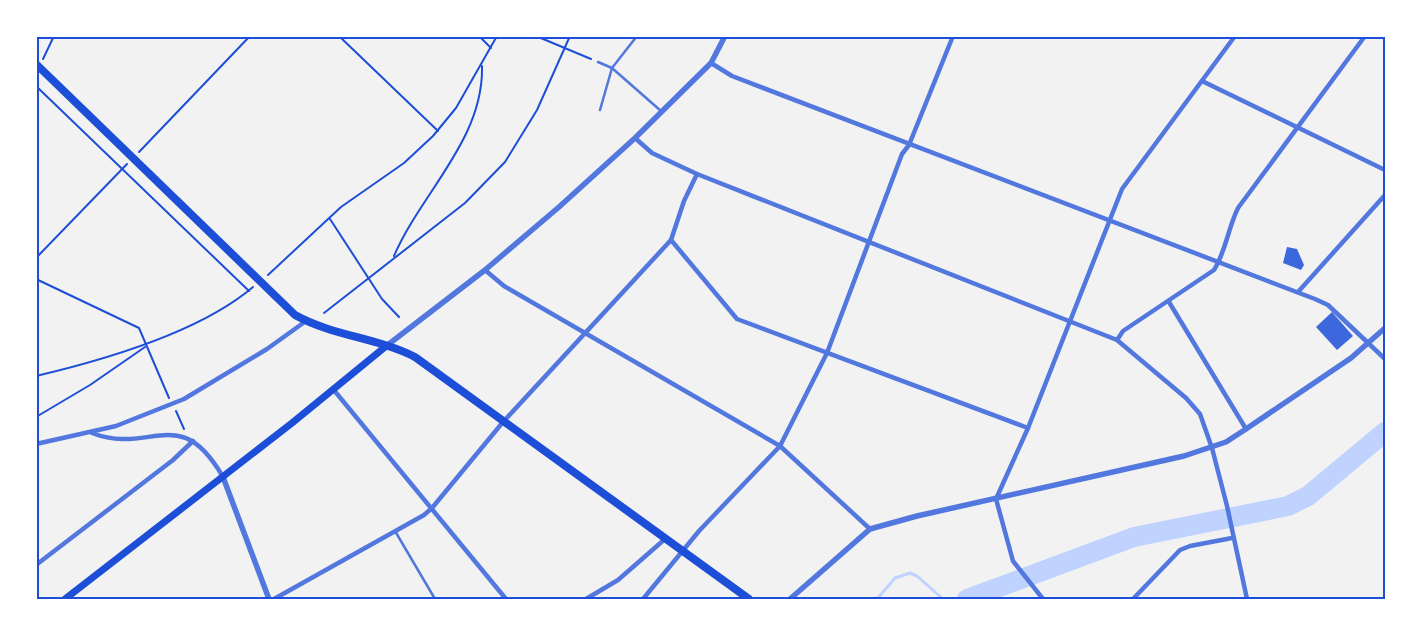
<svg xmlns="http://www.w3.org/2000/svg" width="1421" height="635" viewBox="0 0 1421 635" font-family="'Space Grotesk',sans-serif">
<style>
.lines{fill:none;stroke-linecap:round;stroke-linejoin:round}
.stream{stroke:#bfd3fe;stroke-width:3}
.river{stroke:#bfd3fe;stroke-width:20}
.building{fill:#3d67dc}
.path{stroke:#1d4ed8;stroke-width:2}
.service{stroke:#5277de;stroke-width:2.5}
.minor{stroke:#5277de;stroke-width:4.5}
.tertiary{stroke:#5277de;stroke-width:5.5}
.secondary{stroke:#1d4ed8;stroke-width:7}
.trunk{stroke:#1d4ed8;stroke-width:8}
.neatline{fill:none;stroke:#1d4ed8;stroke-width:2}
</style>
<rect width="100%" height="100%" fill="#f2f2f2"/>
<g class="lines">
<path class="stream" d="M877,599L895,578L910,573L917,576L943,599"/>
<path class="river" d="M967,599L1134,537L1288,506L1308,496L1385,432"/>
</g>
<g class="building">
<path d="M1287,247L1297,249L1304,265L1301,270L1283,263Z"/>
<path d="M1332,312L1353,336L1337,350L1316,327Z"/>
</g>
<g class="lines">
<g class="path">
<path d="M339,36L438,131"/>
<path d="M479,36L491,48"/>
<path d="M536,36L591,59"/>
<path d="M43,59L54,36"/>
<path d="M36,86L249,291"/>
<path d="M139,152L250,36"/>
<path d="M330,219L382,299L399,317"/>
<path d="M394,256C421,193 484,139 482,66"/>
<path d="M36,258L127,164"/>
<path d="M268,275L341,207L404,163L433,136L456,108L497,36"/>
<path d="M36,279L139,328L169,398"/>
<path d="M324,313L465,203L505,162L537,110L570,36"/>
<path d="M36,376C104,360 199,333 253,287"/>
<path d="M176,411L184,429"/>
<path d="M36,417L90,385L145,347"/>
</g>
<g class="service">
<path d="M598,62L612,68L661,111"/>
<path d="M600,110L612,68L637,36"/>
<path d="M395,531L435,599"/>
</g>
<g class="minor">
<path d="M711,63L732,76L1315,299L1328,305L1385,359"/>
<path d="M1202,81L1385,170"/>
<path d="M635,138L652,153L697,174L1117,340L1186,398L1200,414L1212,448L1227,506L1247,599"/>
<path d="M671,240L737,319L1028,428"/>
<path d="M485,270L504,286L780,446L870,529"/>
<path d="M1298,292L1385,195"/>
<path d="M1169,302L1246,429"/>
<path d="M1117,340L1123,331L1214,270C1226,251 1228,228 1238,208L1365,36"/>
<path d="M333,389L506,599"/>
<path d="M92,433C151,456 179,401 223,477"/>
<path d="M36,444L116,426L184,399L267,349L306,321"/>
<path d="M36,565L173,460L193,441"/>
<path d="M274,599L424,515L432,508L503,422L671,240L684,201L697,174"/>
<path d="M586,599L618,580L665,539"/>
<path d="M643,599L699,531L780,446L827,353L902,154L909,145L953,36"/>
<path d="M1043,599L1013,561L996,499L1028,428L1122,189L1235,36"/>
<path d="M1133,599L1180,550L1190,546L1232,538"/>
</g>
<g class="tertiary">
<path d="M385,347L485,270L559,207L635,138L711,63L725,36"/>
<path d="M223,477L269,599"/>
<path d="M790,599L870,529L917,516L1184,456L1226,442L1246,429L1351,358L1385,328"/>
</g>
<path class="secondary" d="M65,599L292,423L385,347"/>
<path class="trunk" d="M36,64L295,315C333,336 378,338 415,357L749,599"/>
</g>
<rect width="1421" height="635" fill="none" stroke="#ffffff" stroke-width="75"/>
<rect x="38" y="38" width="1346" height="560" class="neatline"/>
</svg>
